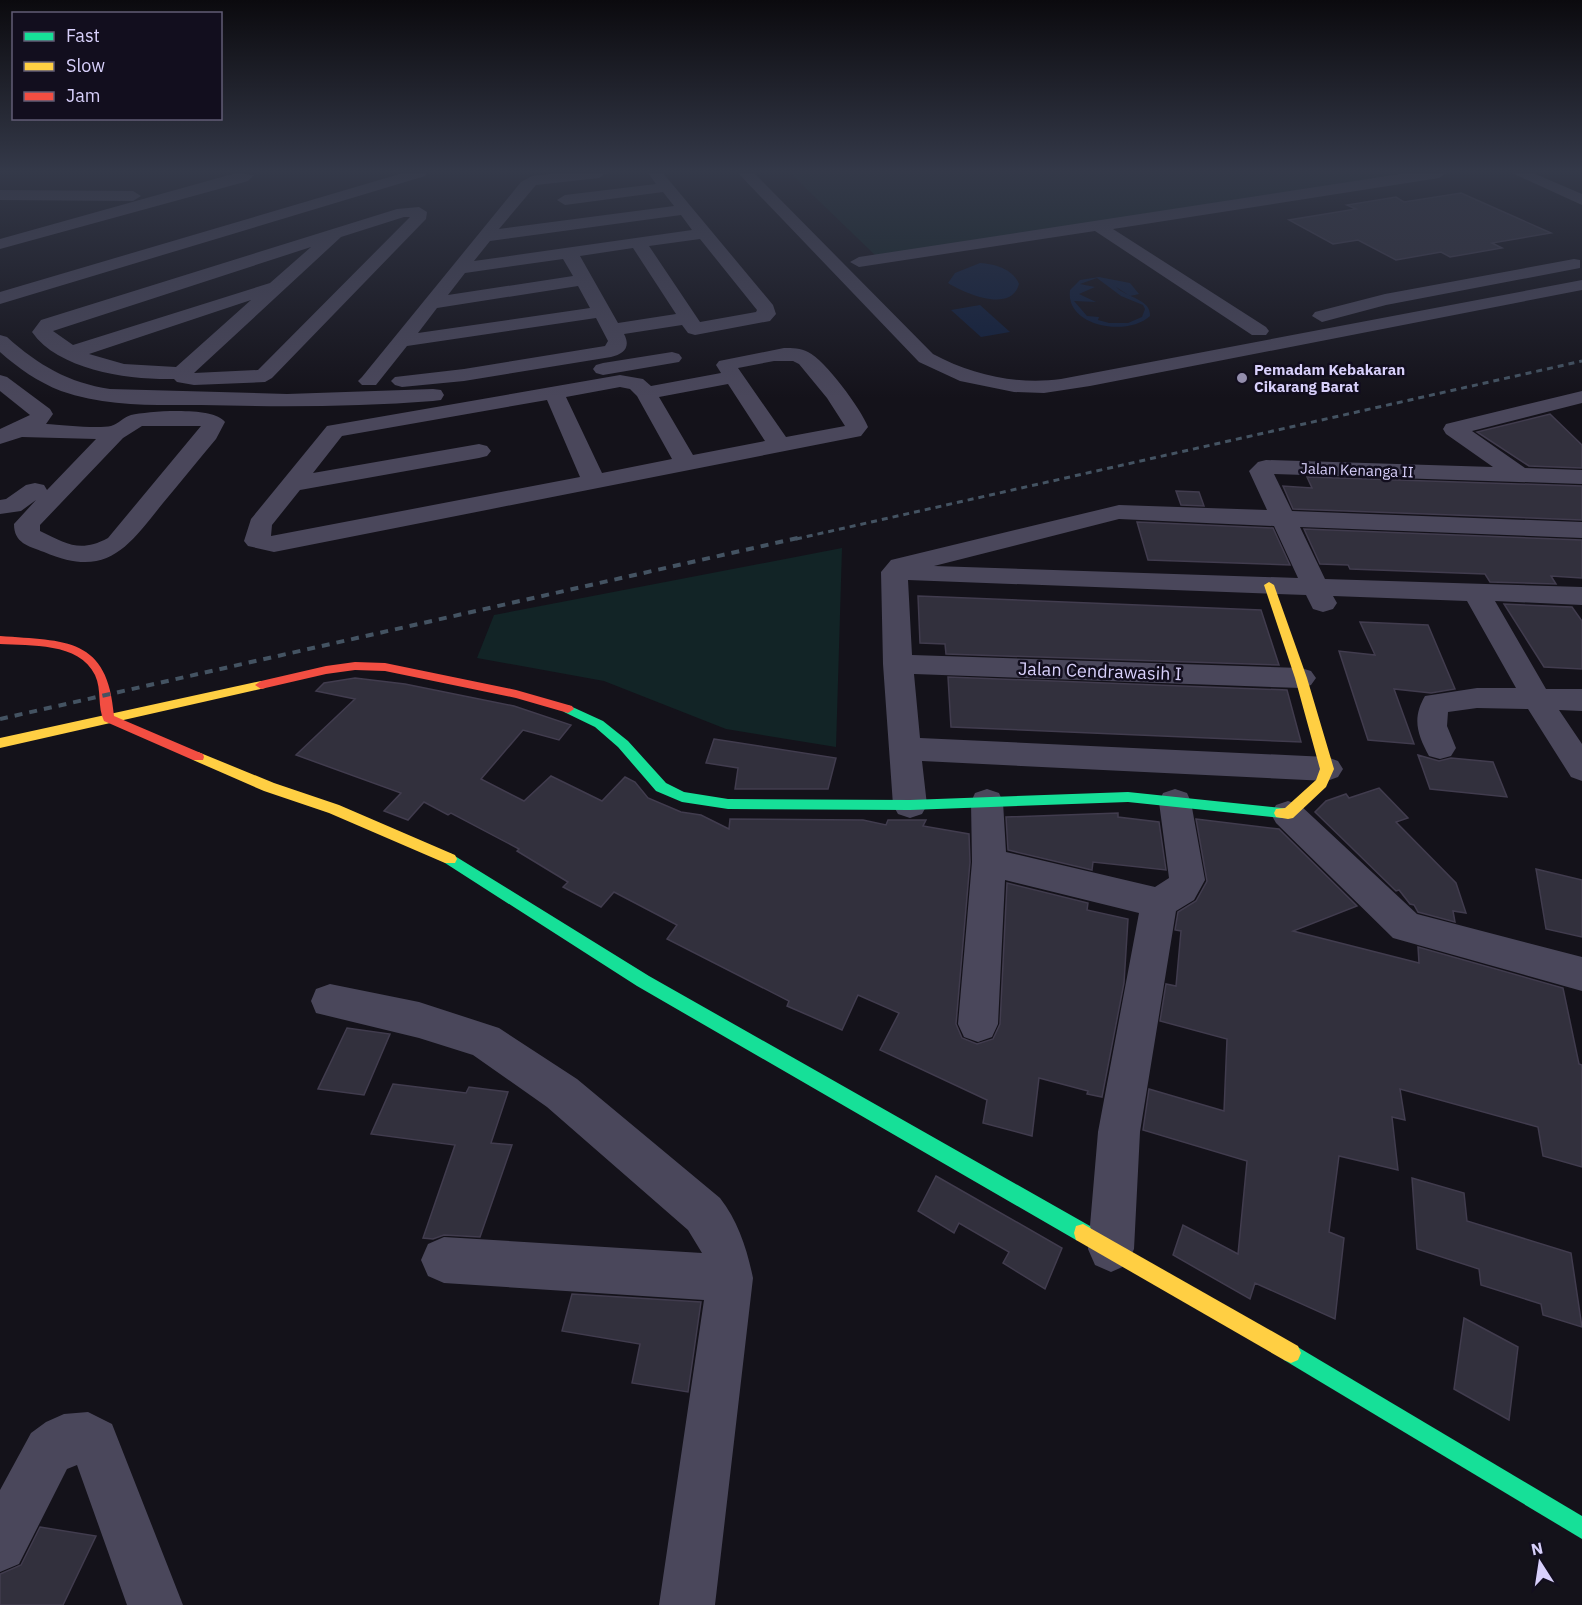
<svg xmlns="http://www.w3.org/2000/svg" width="1582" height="1605" viewBox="0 0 1582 1605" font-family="'IBM Plex Sans',sans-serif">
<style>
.green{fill:#122426}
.water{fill:#111f3c;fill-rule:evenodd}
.building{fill:#32303d;stroke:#413c4e;stroke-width:1.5}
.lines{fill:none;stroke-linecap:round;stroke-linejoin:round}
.street{fill:#4a475b;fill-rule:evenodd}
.fast{fill:#16e098;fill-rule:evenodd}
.slow{fill:#ffcf43;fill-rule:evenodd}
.jam{fill:#f24e42;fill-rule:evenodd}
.rail-far1{stroke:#445362;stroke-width:3;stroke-dasharray:6 5;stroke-linecap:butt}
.rail{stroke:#445362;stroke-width:4;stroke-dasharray:8 7;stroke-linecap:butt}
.poi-dot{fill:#938eac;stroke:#120e1e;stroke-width:2}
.labels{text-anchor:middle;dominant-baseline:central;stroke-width:5;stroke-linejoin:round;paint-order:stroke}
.far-poi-label{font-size:15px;font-weight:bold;fill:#d8d0fb;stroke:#120e1e;text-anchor:start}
.far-street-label{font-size:15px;fill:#d8d0fb;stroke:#120e1e}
.street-label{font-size:18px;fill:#d8d0fb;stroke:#120e1e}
</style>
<rect width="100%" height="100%" fill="#14121a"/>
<g class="green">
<path d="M790,173H1417L876,256Z"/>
<path d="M842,548L836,747L726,729L604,681L477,658L494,615Z"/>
</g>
<g class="water">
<path d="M980,263C995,264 1013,269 1019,284C1011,314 964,293 948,283L955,273Z"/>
<path d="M1099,277L1130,283L1139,294L1130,296L1116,287C1127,298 1151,299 1150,316C1128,337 1065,327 1070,290L1080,280ZM1097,278L1121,296L1143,305L1145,309L1142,317L1128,323H1109L1098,320L1099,317L1087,316L1074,301L1096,302L1079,294L1095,287L1080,284Z"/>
<path d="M980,305L1010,332L981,337L951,310Z"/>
</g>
<g class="building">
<path d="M1461,193L1551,233L1492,243L1502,248L1450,257L1441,252L1396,260L1358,240L1333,244L1289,220L1356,209L1347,205L1396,197L1404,202Z"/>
<path d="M1550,414L1582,445V468L1529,466L1477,432Z"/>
<path d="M1307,477L1582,486V520L1293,509L1283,486L1312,488Z"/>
<path d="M1176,491L1199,492L1204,506L1181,505Z"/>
<path d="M1137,522L1273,528L1290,565L1148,560Z"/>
<path d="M1304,529L1582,540V578L1551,576L1556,584L1490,582L1485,574L1350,569L1348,565L1320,564Z"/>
<path d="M918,596L1261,610L1279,665L946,654L945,644L920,643Z"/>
<path d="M1504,604L1572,607L1582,621V669L1544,667Z"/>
<path d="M1360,622L1428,625L1455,689L1431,693L1394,689L1414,744L1368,740L1339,651L1375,655Z"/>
<path d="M948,677L1287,690L1301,742L951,727Z"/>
<path d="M355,678L405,684L514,706L571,725L559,740L523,730L481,779L524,801L551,776L602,801L625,777L635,782L648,798L681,812L701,815L729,829L730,819L863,820L886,825L888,820H926L923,826L969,834L970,862L956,1024L962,1038L977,1044L993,1039L1000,1024L1007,883L1088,903L1087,910L1128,919L1124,983L1102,1097L1087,1094L1088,1091L1039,1078L1032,1136L983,1123L987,1100L880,1050L899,1013L858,995L842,1030L787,1006L789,1001L667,939L677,925L614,892L601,907L563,887L568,882L517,851L519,849L451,813L448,815L424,802L408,820L384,811L401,793L296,755L355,699L316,691L324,683Z"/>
<path d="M714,739L836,758L828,789H735L738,768L706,763Z"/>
<path d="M1418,755L1439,761L1451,758L1493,762L1507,797L1430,789Z"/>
<path d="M1379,788L1408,818L1396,822L1456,883L1466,913L1453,911L1455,922L1418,912L1414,905L1410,904L1399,890L1396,891L1315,812L1326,801L1346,794L1349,798Z"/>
<path d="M1118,813V817L1159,822L1166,870L1093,862L1092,870L1008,850L1006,817Z"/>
<path d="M1196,819L1279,829L1357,906L1293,931L1419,963L1418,947L1563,988L1579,1064L1582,1065V1167L1543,1156L1538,1127L1400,1089L1405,1120L1392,1117L1398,1170L1339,1156L1329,1232L1344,1238L1335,1319L1255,1283L1250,1299L1173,1255L1183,1225L1238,1254L1247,1161L1143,1130L1149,1089L1224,1111L1227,1039L1160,1021L1166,984L1176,986L1181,931L1175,930L1178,912L1196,901L1207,881Z"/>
<path d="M1536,869L1582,880V937L1546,929Z"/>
<path d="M347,1028L390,1034L364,1095L318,1089Z"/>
<path d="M393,1084L466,1093L469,1087L508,1092L491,1143L512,1145L480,1237L444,1235L433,1239L423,1238L455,1145L371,1134Z"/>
<path d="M936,1176L1062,1248L1045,1289L1003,1263L1009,1252L959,1223L954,1233L918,1211Z"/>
<path d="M1412,1178L1464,1193L1467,1221L1571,1253L1582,1327L1543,1315L1541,1304L1481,1285L1479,1269L1417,1249Z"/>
<path d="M572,1294L701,1302L688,1392L632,1383L640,1344L562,1331Z"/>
<path d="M1464,1318L1518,1347L1509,1420L1454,1389Z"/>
<path d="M40,1527L96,1536L63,1605H0V1574L21,1565Z"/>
</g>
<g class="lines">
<g class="street">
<path d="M236,173L254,175L248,181L0,249V239Z"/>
<path d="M403,173H427L425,176L0,304V292Z"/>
<path d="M558,173H606L599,178L536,185L499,229L674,206L663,192L565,205L557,200L565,195L656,184L648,173H663L773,305L776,314L770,321L695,335L688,333L682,325L624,334C631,347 624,354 611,357L464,381L402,387L395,385L391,381L395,377L464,369L605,346L608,341L596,318L407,346L376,385H362L358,381L362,377L521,182L532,176ZM681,215L692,230L474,261L490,241ZM700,239L757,310L756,312L700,322L649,246ZM633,248L676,314L618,323L580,256ZM563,259L573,276L448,295L465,273ZM578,286L590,308L418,333L437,308Z"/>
<path d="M738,173H754L933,354C972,375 1017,385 1061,379L1582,280V290L1090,386L1044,393L1014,392L960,381L919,362Z"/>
<path d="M1407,173H1446L1439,178L1113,229L1266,327L1269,331L1266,335H1252L1095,231L859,267L850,262L859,257Z"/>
<path d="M1512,173H1533L1582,194V205Z"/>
<path d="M0,190L133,191L141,196L133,201L0,200Z"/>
<path d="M419,207L427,212L426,219L272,378L265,382L194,385L177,382L174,379C131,380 59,371 32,332L41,320L397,209ZM404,217H410L258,370L194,373L341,237ZM311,247L270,283L73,345L53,331ZM251,300L176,367L124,364L89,354Z"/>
<path d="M1574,259L1580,260V268L1386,305L1322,322L1312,316L1315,312L1385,294Z"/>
<path d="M0,335L7,337C38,365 69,383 110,389L287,394L433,389L441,390L444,395L441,400L433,401C356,407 278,407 201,405C154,405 106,407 61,391C38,382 18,368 0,352Z"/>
<path d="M784,348C792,348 801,348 808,352C825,360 861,409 868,427L861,436L274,552L248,546L244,541L251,519L327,426L620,375L643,379L651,386L721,373L716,365L719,361ZM774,361H793L799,364L827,398L845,426L786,437L738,368ZM728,384L765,441L693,455L659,397ZM620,387L630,389L637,396L672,459L602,473L566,397ZM547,400L580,477L271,536L272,525L300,490L479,458L487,456L491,451L487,446L479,444L313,473L342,436Z"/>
<path d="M672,352L679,354L682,358L679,362L603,375L596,373L593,369L596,365L603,363Z"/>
<path d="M0,375L7,377L50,409L53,414L46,424C61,425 98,429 111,426C118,424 124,417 131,415C149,411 214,406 225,422L216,439C198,460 181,482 163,503C127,548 107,579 44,552C28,546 14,543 14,524L36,500L21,511L0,514V500L6,499L26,485L35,483L44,485L47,490L96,439L22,437L0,444V429L30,415L0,391ZM142,426H201L108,538C80,553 67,544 40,531V525L123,438Z"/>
<path d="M1582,391V403L1472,431L1525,468L1582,470V484L1274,474L1292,511L1582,522V538L1300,527L1325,579L1582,587V605L1495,601L1546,689H1582V711L1559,710L1582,744V781L1571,777L1528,709L1477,708L1448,712L1447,726L1456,748L1451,756L1440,759L1429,756C1417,734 1412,718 1425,696L1477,688H1516L1467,601L1333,596L1337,603L1333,609L1323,612L1313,609L1306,595L908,580L912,655L1301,668L1311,671L1316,678L1311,685L1301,688L914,674L920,738L1327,757L1338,761L1343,769L1338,777L1327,781L922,761L927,805L922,814L910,818L898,814L893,805L883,664L881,572L891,560L1119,505L1267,510L1249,471L1258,462L1266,460L1493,467L1446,434L1443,429L1446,424ZM1119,519L1274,526L1298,578L934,566Z"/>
<path d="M987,789L999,793L1003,802L1006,852L1155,887L1169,878L1159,802L1163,793L1175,789L1187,793L1191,802L1205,880L1194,900L1176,911L1140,1132L1134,1249L1127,1265L1111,1272L1095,1265L1088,1249L1098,1132L1139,913L1005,880L998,1024L992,1037L978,1042L964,1037L958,1024L972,862L971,802L975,793Z"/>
<path d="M1288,801L1300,805L1417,914L1582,957V991L1393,938L1276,823L1271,814L1276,805Z"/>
<path d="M330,984L419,1002L499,1028L577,1079L720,1198C738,1221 747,1249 753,1278L715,1605H659L704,1300L444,1283L428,1276L421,1260L428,1244L444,1237L702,1253L688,1230L547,1107L473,1055L419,1038L316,1013L311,1001L316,989Z"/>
<path d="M88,1412L112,1424L183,1605H127L77,1465L67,1469L19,1564L0,1572V1490L31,1433L46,1422L64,1414Z"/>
</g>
<g class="fast">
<path d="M568,705L603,721L628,741L666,783L684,792L728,799L910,800L1128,792L1281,808L1286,809L1288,813L1286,817L1281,818L1128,802L910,810L728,809L682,802L656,791L618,747L595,727L564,712L562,709L564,706Z"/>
<path d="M450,853L649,976L1090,1226L1092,1233L1090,1240L1083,1242L1076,1240L637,986L445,863L443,859L445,855Z"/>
<path d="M1291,1343L1582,1516V1539L1284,1360L1281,1353L1284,1346Z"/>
</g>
<g class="slow">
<path d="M1269,582L1274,585L1307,678L1334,769L1326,787L1293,818L1288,819L1276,817L1274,813L1276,809L1285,808L1316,780L1320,769L1295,678L1264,585Z"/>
<path d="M261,681L265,682L267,685L265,688L0,748V738Z"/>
<path d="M198,752L274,783L339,805L455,855L457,859L455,863H445L329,813L264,791L193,760L192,757Z"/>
<path d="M1083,1224L1298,1346L1301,1353L1298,1360L1291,1363L1284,1360L1076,1240L1074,1233L1076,1226Z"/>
</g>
<g class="jam">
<path d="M0,636C66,641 108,637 114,716L203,754L204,757L203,760H193L104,721C97,707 102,690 95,675C79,642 30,646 0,644Z"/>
<path d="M355,662L385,663L516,690L572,706L574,709L568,713L516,698L385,671L355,670L326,674L261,689L255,685L261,681L326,666Z"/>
</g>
<path class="rail-far1" d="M796,539L1582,361"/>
<path class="rail" d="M0,719L802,537"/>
</g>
<linearGradient id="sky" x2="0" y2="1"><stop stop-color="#0b0a0e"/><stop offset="0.43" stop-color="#343949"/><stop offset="1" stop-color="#343949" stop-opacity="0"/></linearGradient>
<rect width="1582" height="398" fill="url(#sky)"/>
<circle class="poi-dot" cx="1242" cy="378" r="6"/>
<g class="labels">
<g class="far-poi-label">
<text x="1254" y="369">Pemadam Kebakaran<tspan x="1254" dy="17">Cikarang Barat</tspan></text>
</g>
<g class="far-street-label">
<text transform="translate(1357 470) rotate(2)">Jalan Kenanga II</text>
</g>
<g class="street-label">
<text transform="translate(1100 671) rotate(2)">Jalan Cendrawasih I</text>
</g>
</g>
<rect x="12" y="12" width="210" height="108" fill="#120e1e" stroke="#615c76" stroke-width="1.5"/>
<rect x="24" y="32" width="30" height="9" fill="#16e098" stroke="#615c76" stroke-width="1.5"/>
<text x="66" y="42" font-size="18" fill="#d8d0fb">Fast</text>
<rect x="24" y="62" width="30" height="9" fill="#ffcf43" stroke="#615c76" stroke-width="1.5"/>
<text x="66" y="72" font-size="18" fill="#d8d0fb">Slow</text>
<rect x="24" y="92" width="30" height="9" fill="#f24e42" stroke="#615c76" stroke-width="1.5"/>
<text x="66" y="102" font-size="18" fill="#d8d0fb">Jam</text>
<g transform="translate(1540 1563) rotate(348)" stroke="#120e1e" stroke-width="4.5" paint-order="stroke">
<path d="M0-4.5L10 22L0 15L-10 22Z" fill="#d8d0fb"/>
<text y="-9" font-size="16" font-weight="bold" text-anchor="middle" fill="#d8d0fb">N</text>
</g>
</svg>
